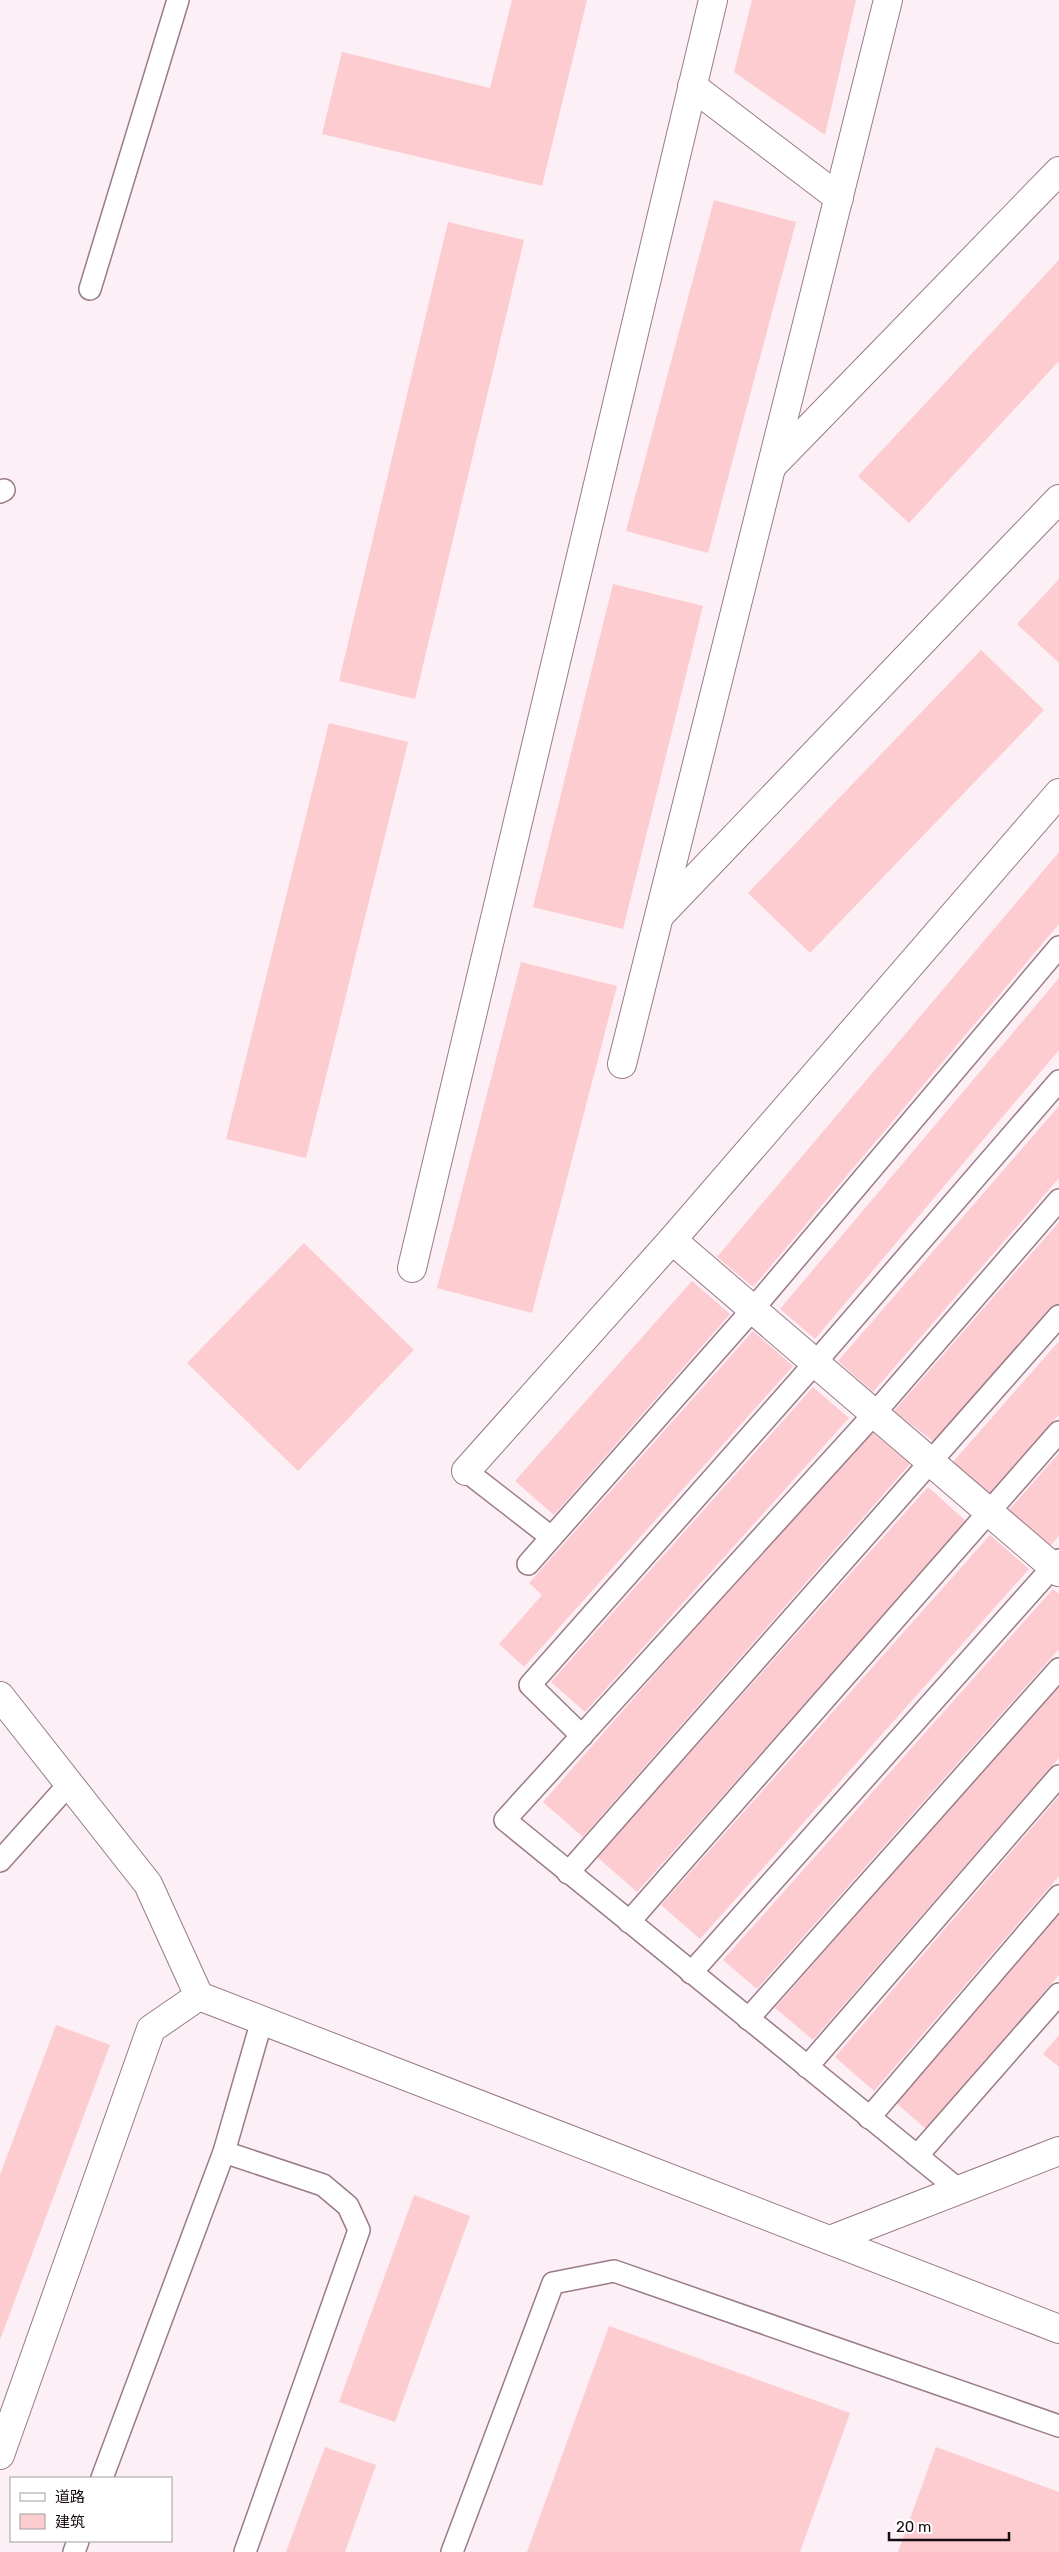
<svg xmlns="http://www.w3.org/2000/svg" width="1059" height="2552" viewBox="0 0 1059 2552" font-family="Rubik,'Noto Sans SC',sans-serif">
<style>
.building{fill:#fdccd0}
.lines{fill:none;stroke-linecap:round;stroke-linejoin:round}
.service-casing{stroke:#997b89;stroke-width:24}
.minor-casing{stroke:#997b89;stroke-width:30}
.service{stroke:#fff;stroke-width:21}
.minor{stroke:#fff;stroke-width:28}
</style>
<rect width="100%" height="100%" fill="#fceff5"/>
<g class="building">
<path d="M512,0H587L542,186L322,134L342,52L490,88Z"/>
<path d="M752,0H856L825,135L734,72Z"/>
<path d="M714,200L796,222L708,553L626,531Z"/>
<path d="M448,222L524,240L415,699L339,681Z"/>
<path d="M1059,260V361L909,523L858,476Z"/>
<path d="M1059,579V663L1017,624Z"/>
<path d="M613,584L703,606L623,929L533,907Z"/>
<path d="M981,650L1044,710L810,953L748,893Z"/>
<path d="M329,723L408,742L306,1158L226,1139Z"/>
<path d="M1059,852V924L753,1287L717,1257Z"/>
<path d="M521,962L617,986L532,1313L437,1288Z"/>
<path d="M1059,978V1050L815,1339L780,1309Z"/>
<path d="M1059,1106V1178L873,1392L838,1361Z"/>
<path d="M1059,1222V1303L939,1446L894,1411Z"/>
<path d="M304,1243L414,1350L298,1471L187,1363Z"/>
<path d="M692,1281L730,1314L554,1515L515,1481Z"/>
<path d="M753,1331L793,1366L524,1667L499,1644L542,1595L529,1583Z"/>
<path d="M1059,1341V1415L989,1495L953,1462Z"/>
<path d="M813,1387L849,1418L585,1712L551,1682Z"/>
<path d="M869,1429L910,1464L583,1837L543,1802Z"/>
<path d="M1059,1453V1536L1050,1546L1008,1511Z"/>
<path d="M928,1487L967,1522L637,1892L597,1857Z"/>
<path d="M990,1535L1029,1569L700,1939L661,1905Z"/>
<path d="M1053,1589L1059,1594V1649L757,1989L723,1960Z"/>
<path d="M1059,1682V1758L813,2040L775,2008Z"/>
<path d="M1059,1796V1876L874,2091L835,2057Z"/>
<path d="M1059,1912V1975L926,2129L895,2102Z"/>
<path d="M56,2025L110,2045L0,2340V2175Z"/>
<path d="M1059,2035V2067L1043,2054Z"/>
<path d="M414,2195L470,2216L395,2422L339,2402Z"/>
<path d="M609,2326L850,2413L800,2552H527Z"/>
<path d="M325,2447L376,2465L345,2552H286Z"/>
<path d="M936,2447L1059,2492V2552H898Z"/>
</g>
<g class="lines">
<g class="service-casing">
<g id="service">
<path d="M90,289L178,0"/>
<path d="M0,492L4,490"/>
<path d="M466,1471L551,1537"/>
<path d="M528,1564L753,1309L1059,947"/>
<path d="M582,1736L530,1685L815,1363L1059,1081"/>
<path d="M0,1861L69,1784"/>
<path d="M568,1873L1059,1316"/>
<path d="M629,1922L1059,1432"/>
<path d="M691,1973L1059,1560"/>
<path d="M748,2019L1059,1669"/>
<path d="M807,2067L1059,1776"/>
<path d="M869,2118L1059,1896"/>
<path d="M224,2152L323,2185L348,2206L359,2230L245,2552"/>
<path d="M917,2156L1059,1994"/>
<path d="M959,2190L505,1820L874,1414L1059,1200"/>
<path d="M102,2478L224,2152L262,2020"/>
<path d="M74,2552L78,2541"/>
<path d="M452,2552L553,2283L614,2271L1059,2426"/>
</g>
</g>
<g class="minor-casing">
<g id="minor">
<path d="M692,86L839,198"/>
<path d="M772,466L1059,171"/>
<path d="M660,915L1059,499"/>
<path d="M622,1064L888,0"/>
<path d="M672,1240L1059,1572"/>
<path d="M412,1268L713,0"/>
<path d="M466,1471L672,1240L1059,793"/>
<path d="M0,1696L148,1884L199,1996L1059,2329"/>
<path d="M830,2240L1059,2151"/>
<path d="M0,2455L151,2029L199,1996"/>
</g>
</g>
<use href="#service" class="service"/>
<use href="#minor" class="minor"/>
</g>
<rect x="10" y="2477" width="162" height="65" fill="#ffffff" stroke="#a29d9f"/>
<rect x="20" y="2493" width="25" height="8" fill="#ffffff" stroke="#a29d9f"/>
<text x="55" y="2502" font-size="15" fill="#160b10">道路</text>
<rect x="20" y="2514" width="25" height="15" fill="#fdccd0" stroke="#a29d9f"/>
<text x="55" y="2527" font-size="15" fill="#160b10">建筑</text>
<path d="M889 2532v8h120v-8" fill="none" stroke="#160b10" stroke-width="2.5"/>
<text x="896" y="2532" font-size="15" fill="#160b10" stroke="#ffffff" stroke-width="4" paint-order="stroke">20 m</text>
</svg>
